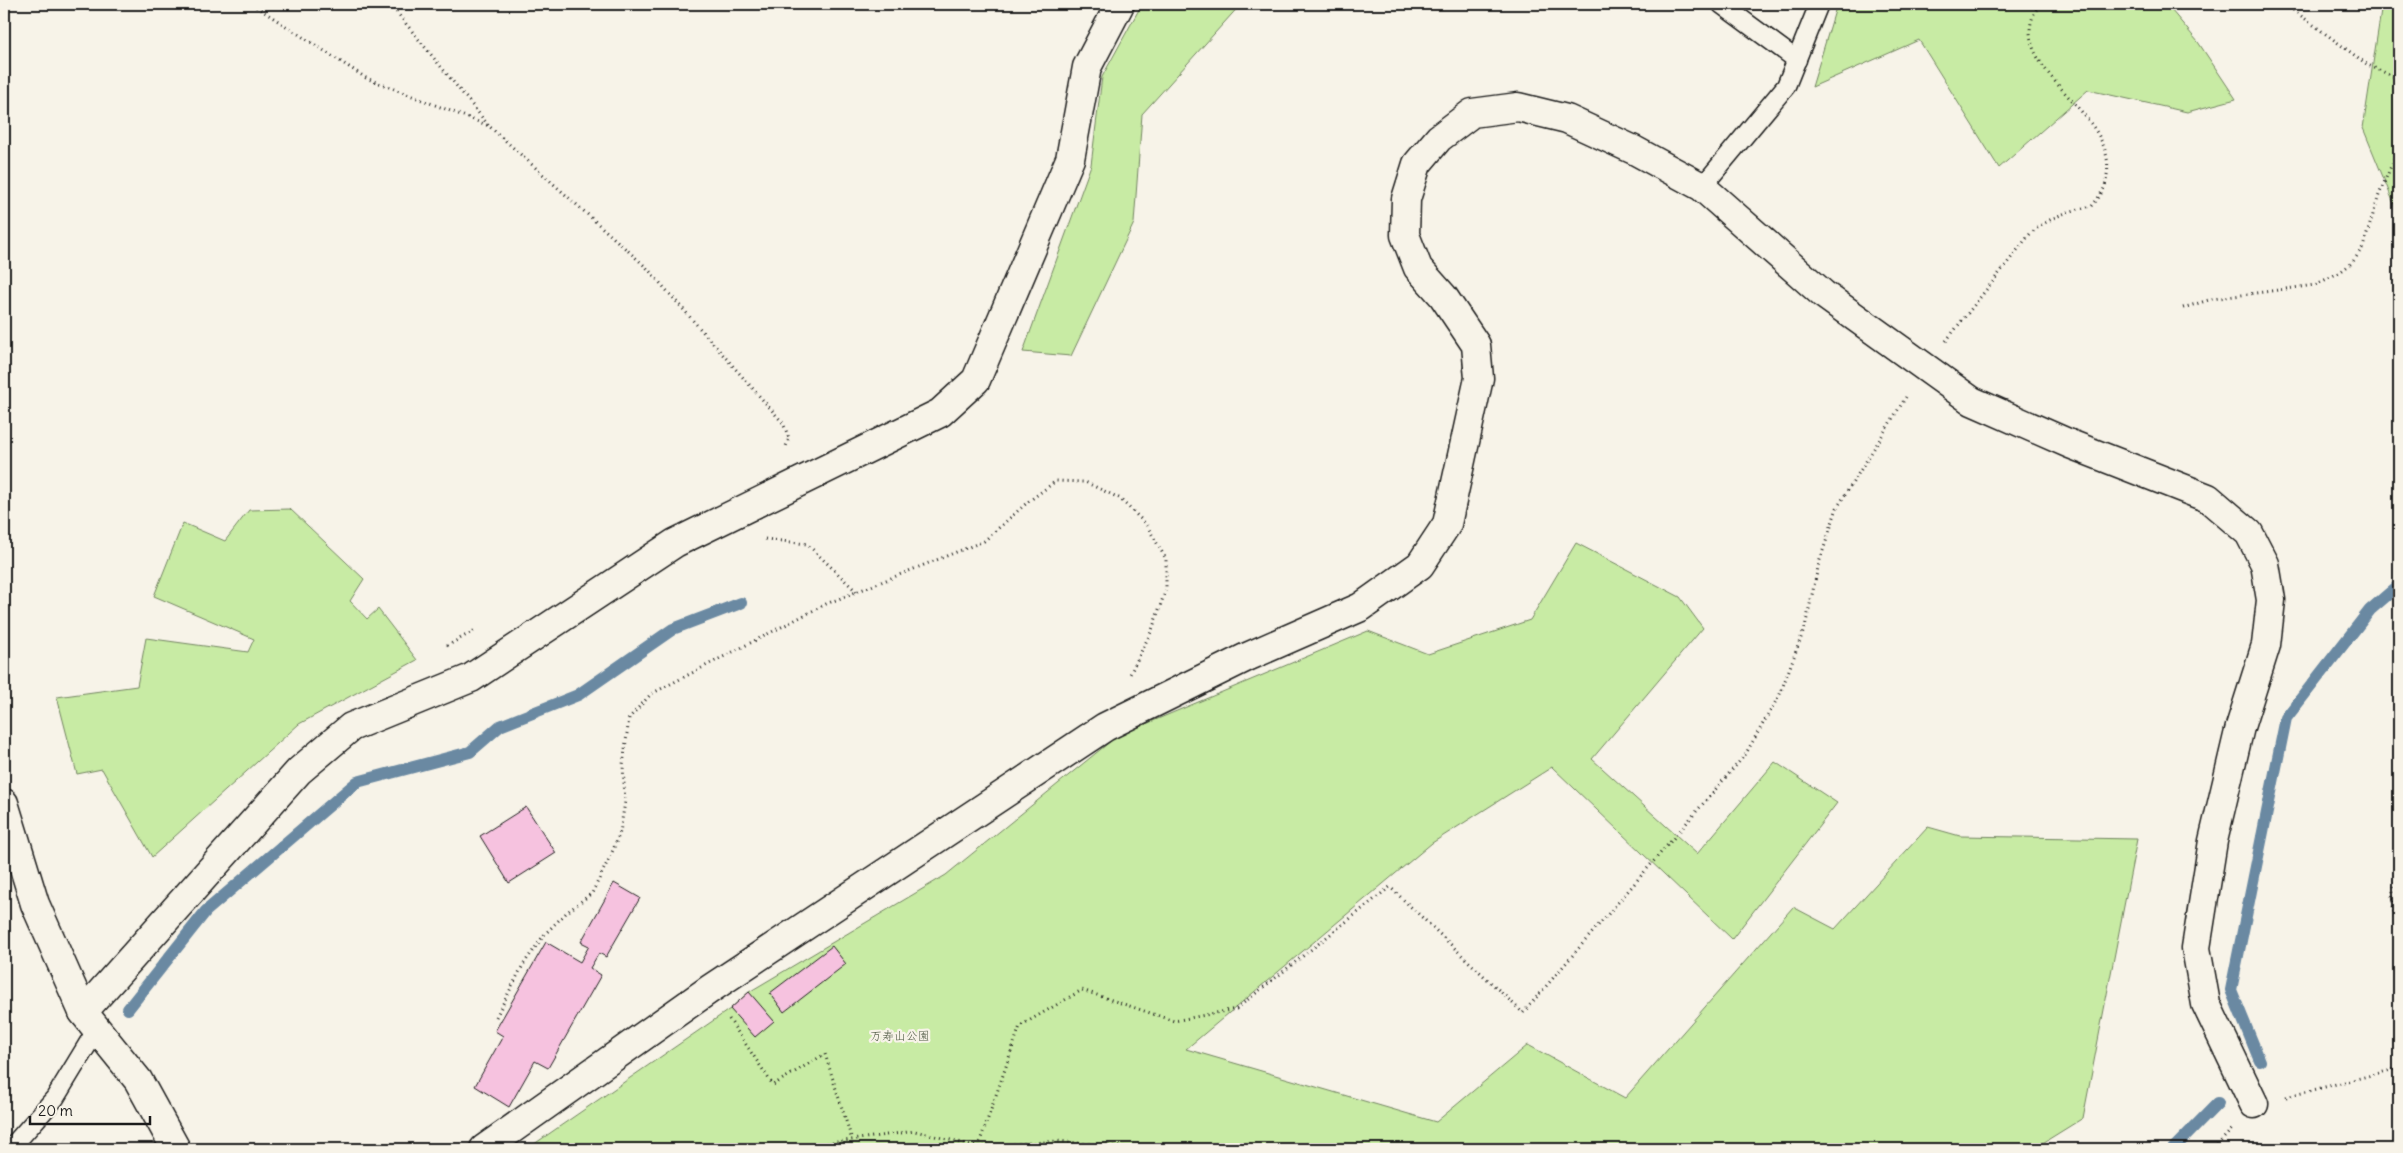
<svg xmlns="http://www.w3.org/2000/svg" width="2403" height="1153" viewBox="0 0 2403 1153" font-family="Delius,'Klee One',sans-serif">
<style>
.green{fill:#c8eba4;stroke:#728460}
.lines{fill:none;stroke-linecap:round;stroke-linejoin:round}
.stream{stroke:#6b89a2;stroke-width:12}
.building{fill:#f6c2df;stroke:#1c1c1c}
.service-casing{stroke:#1c1c1c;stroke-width:21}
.minor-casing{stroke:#1c1c1c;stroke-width:31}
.path{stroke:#1c1c1c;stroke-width:3;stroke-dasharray:1 4;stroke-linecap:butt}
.service{stroke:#f7f3e8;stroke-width:18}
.minor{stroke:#f7f3e8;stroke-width:28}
.labels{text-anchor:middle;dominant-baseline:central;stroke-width:4.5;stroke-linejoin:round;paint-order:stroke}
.park-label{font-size:12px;fill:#505a45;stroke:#f7f3e8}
</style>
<rect width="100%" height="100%" fill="#f7f3e8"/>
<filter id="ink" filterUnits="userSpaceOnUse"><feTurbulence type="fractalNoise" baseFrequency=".02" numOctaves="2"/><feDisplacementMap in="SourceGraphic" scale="10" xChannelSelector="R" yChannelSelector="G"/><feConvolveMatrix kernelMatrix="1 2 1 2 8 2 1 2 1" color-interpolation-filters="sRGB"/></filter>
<g filter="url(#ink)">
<g class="green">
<path d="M1142,4H1241L1142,114L1134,223L1071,356L1023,352L1091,165L1102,77Z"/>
<path d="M1837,4H2166L2198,42L2236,99L2187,112L2088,90L1999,168L1919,40L1812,87Z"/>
<path d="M2388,4H2399V216L2363,128L2381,11Z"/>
<path d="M290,509L364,579L350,601L367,619L378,609L417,660L299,724L152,857L102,769L77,774L57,697L137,686L146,638L248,652L254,639L154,596L183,523L225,541L249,510Z"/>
<path d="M1576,543L1680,597L1703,628L1592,759L1697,854L1775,762L1837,803L1732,939L1552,767L1432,843L1186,1049L1436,1122L1528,1045L1625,1098L1793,907L1835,929L1928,827L1960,836L2137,839L2083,1118L2033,1149H527L730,1009L749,992L946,875L1117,736L1368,631L1428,654L1530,620Z"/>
</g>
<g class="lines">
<g class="stream">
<path d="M128,1009L206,911L357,782L470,752L500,726L578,695L673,629L741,603"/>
<path d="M2260,1061L2231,990L2286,718L2370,610L2399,585"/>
<path d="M2173,1149L2218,1103"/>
</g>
</g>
<g class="building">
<path d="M526,807L556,853L509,883L480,836Z"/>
<path d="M614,883L640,898L606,957L599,953L590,968L601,975L548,1068L535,1061L509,1107L475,1086L503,1036L495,1031L546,942L580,962L589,946L581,942Z"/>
<path d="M832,946L846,964L784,1012L770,993Z"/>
<path d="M749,992L774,1021L755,1037L730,1009Z"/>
</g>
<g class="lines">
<g class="service-casing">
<g id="service">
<path d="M1721,4L1797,60"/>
<path d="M1702,187L1786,86L1819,4"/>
<path d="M10,1149L55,1098L97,1029"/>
</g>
</g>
<g class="minor-casing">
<g id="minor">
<path d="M4,803L35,904L83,1012L138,1080L176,1149"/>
<path d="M83,1012L299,771L351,727L471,678L675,543L940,413L976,380L1070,159L1087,67L1120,4"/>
<path d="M484,1149L710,989L1105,727L1247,657L1361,607L1420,565L1447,524L1479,378L1476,345L1443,296L1418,268L1405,235L1406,199L1417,164L1439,138L1472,113L1518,107L1567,119L1634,150L1702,187L1823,294L1972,401L2070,444L2208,498L2249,533L2265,564L2271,600L2266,645L2240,727L2213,841L2196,948L2206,1004L2254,1104"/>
</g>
</g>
<g class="path">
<path d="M252,4L366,78L489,126L646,267L783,423L789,438L785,449"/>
<path d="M390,4L489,126"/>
<path d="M2285,4L2368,65L2399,79"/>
<path d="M2183,308L2212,299L2315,285L2340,272L2352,263L2363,247L2379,195L2399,147"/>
<path d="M1946,341L2030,234C2049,217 2068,211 2092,206C2096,201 2100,196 2103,190C2106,186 2106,180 2107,175C2118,110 1995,65 2040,4"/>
<path d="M765,539L807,544L857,592"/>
<path d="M447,646L477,629"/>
<path d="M2399,867L2392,896L2399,954"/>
<path d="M496,1017L523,965L544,935L566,913L592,893L611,855L620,832L625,802L623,765L629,718L651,694L826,604L984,541L1029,501L1056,481L1085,482L1119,498L1146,524L1166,559V589L1152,630L1130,674"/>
<path d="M729,1019L773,1085L825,1054L852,1140"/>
<path d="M2286,1097L2399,1068"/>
<path d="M978,1147L1020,1026L1082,990L1174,1021L1236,1009L1390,887L1523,1013L1745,755L1780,694L1805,627L1819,563L1837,508L1906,397"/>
<path d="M787,1149L915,1131L978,1147L1057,1141L1142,1149"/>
<path d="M2214,1149L2232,1129"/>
</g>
<use href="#service" class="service"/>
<use href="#minor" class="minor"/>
</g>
</g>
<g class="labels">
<g class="park-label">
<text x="900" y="1035">万寿山公園</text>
</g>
</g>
<rect width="2403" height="1153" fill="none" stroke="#f7f3e8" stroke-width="20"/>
<rect x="10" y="10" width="2383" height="1133" fill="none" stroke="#1c1c1c" stroke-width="2" filter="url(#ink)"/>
<path d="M30 1116v8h120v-8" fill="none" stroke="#1c1c1c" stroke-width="2.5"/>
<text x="38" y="1116" font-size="15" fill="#1c1c1c" stroke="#f7f3e8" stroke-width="4" paint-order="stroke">20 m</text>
</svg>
